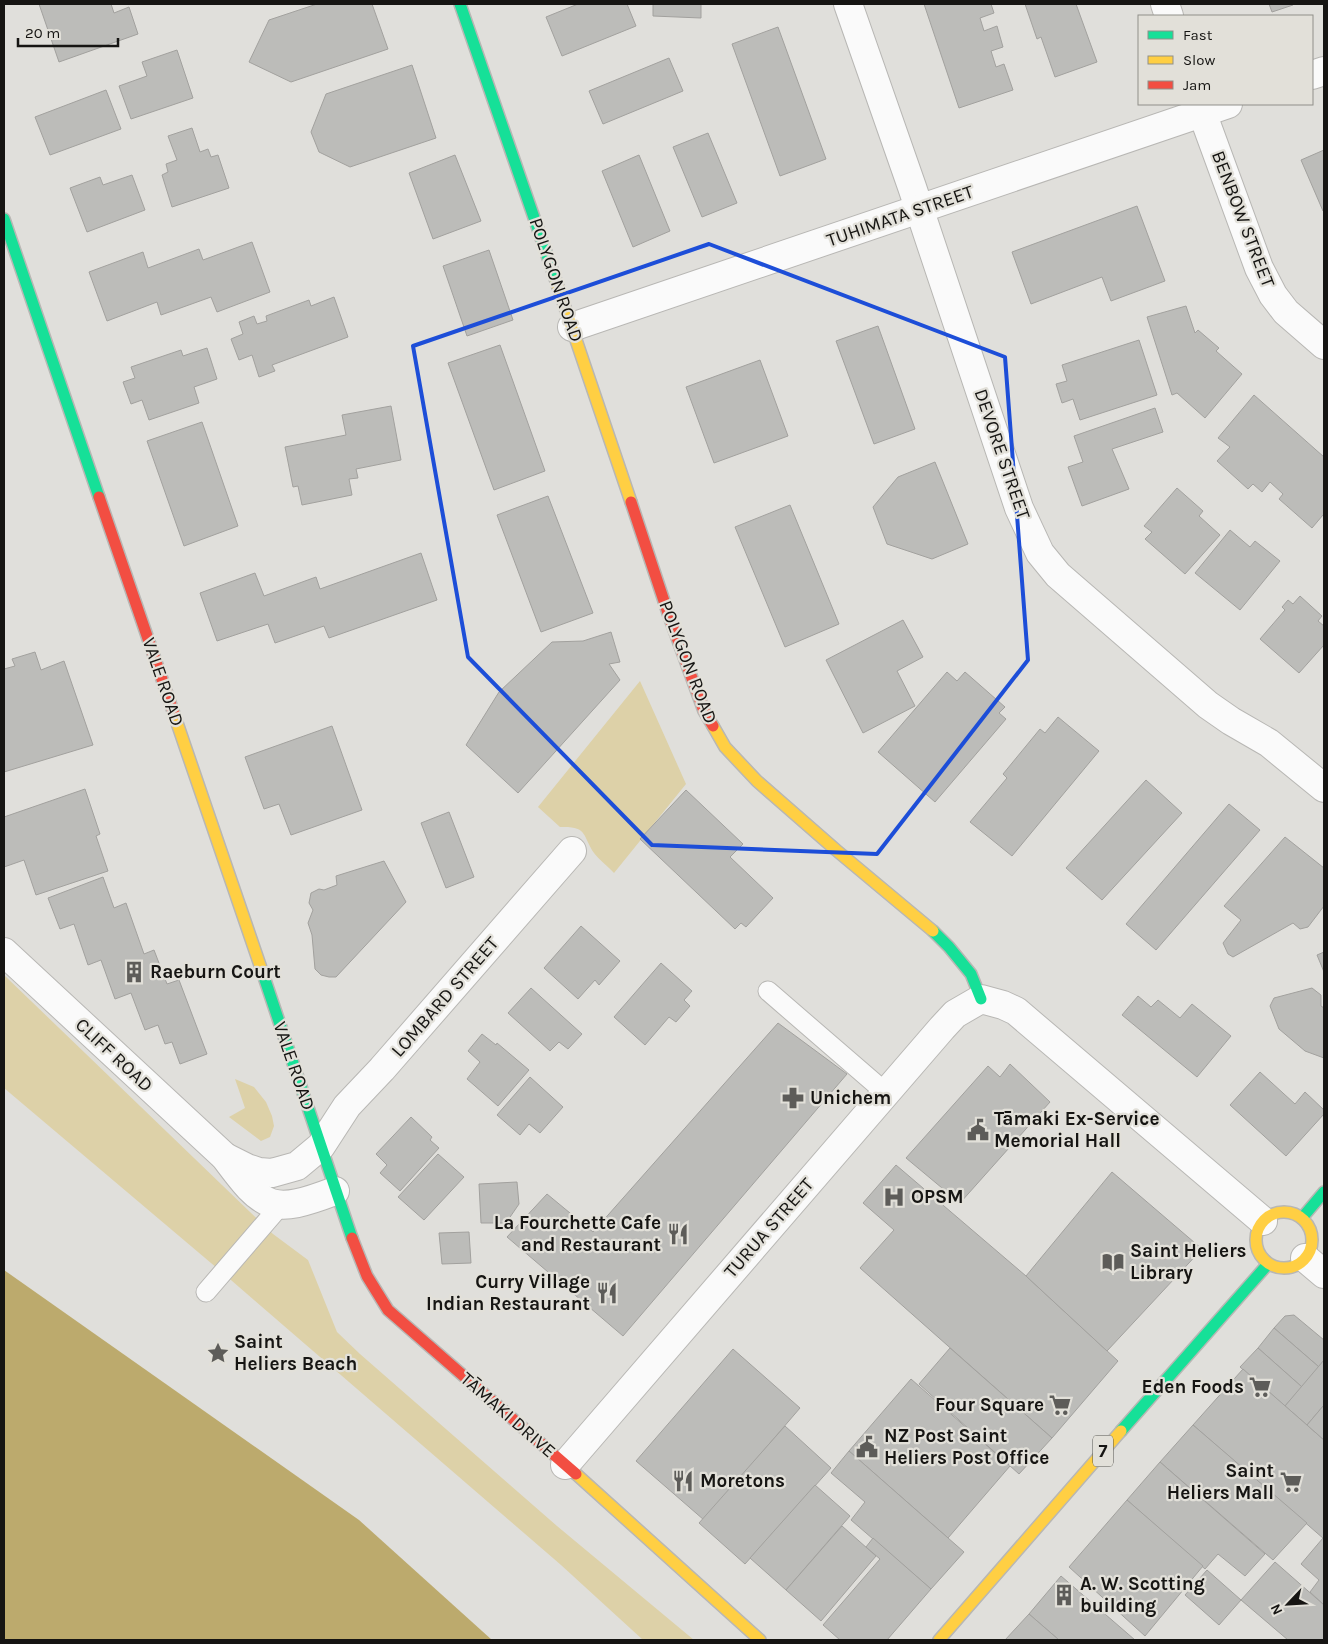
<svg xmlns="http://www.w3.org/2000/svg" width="1328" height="1644" viewBox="0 0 1328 1644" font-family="Karla,sans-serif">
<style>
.green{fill:#ddd1a8}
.water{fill:#bcaa6d}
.building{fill:#bcbcb9;stroke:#a2a19e}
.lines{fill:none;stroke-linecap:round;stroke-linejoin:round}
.lane-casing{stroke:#b8b7b4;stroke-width:21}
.street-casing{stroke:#b8b7b4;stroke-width:30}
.fast-casing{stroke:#b8b7b4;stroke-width:14}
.slow-casing{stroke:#b8b7b4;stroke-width:14}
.jam-casing{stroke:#b8b7b4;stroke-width:14}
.lane{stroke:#fafafa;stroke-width:19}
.street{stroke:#fafafa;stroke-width:28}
.fast{stroke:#16e098;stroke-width:11}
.slow{stroke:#ffcf43;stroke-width:11}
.jam{stroke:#f24e42;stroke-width:11}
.marked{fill:none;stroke:#1d4ed8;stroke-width:4;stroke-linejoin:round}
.labels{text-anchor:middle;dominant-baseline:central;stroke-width:4.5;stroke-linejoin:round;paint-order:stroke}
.shield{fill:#e2e0d9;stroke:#53524e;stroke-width:1}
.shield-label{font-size:18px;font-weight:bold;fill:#161513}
.street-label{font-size:19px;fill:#161513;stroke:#e2e0d9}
.poi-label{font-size:19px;font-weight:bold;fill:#161513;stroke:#e2e0d9;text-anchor:start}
</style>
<rect width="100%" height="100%" fill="#e0dfdb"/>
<g class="green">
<path d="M640,681L686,784L614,873C608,866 599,860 594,853C582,835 588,826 560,827L538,807Z"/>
<path d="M4,975L273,1234L308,1260L337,1332L360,1354L557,1526L694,1640H643L561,1565L224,1274L4,1088Z"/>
<path d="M235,1079L254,1087L266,1102L272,1116L274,1126L270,1137L261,1141L229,1117L245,1108Z"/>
</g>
<path class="water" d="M4,1270L359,1520L492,1640H4Z"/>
<g class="building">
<path d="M39,4H111L114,13L129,7L138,34L59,62Z"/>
<path d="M317,4H372L388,49L291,82L249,62L269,20Z"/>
<path d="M578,4H627L636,26L562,56L546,17Z"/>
<path d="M653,4H701V18L653,16Z"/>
<path d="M924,4H991L994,13L980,18L984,31L997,26L1003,47L991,51L996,67L1004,64L1013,90L959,108Z"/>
<path d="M1025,4H1076L1097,62L1055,77L1041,37L1037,39Z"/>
<path d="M1269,4H1292L1293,5L1272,12Z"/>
<path d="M778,27L826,159L780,176L732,44Z"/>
<path d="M177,50L193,98L131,119L119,86L147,76L142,62Z"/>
<path d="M669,58L683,91L603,124L589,91Z"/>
<path d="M412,65L436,138L350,167L319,152L311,132L326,94Z"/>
<path d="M106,90L121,129L50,155L35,117Z"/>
<path d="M192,128L200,152L208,149L211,157L218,155L229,188L172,207L162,175L168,172L166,164L177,160L168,136Z"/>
<path d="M708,133L737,203L702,217L673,147Z"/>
<path d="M1324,150V211H1323L1301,160Z"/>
<path d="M455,155L481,221L433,239L409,173Z"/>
<path d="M639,155L670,231L633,247L602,171Z"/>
<path d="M132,175L145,210L87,232L70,188L100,177L103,185Z"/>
<path d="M1137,206L1165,281L1111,301L1102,277L1031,304L1012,252Z"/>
<path d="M252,242L270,292L217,312L211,297L161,315L157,302L107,321L89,272L143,252L148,268L199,249L203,260Z"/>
<path d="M489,250L513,320L467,336L443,266Z"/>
<path d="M334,297L348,337L272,365L275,371L259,377L252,355L239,360L231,339L243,334L239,322L254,316L257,324L267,321L266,316L309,300L311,306Z"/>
<path d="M1186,306L1195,333L1198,330L1219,348L1216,351L1242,374L1205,418L1177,393L1172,395L1147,317Z"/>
<path d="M878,326L915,429L874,444L836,341Z"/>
<path d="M1139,340L1157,395L1080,420L1073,399L1062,403L1056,384L1067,381L1062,365Z"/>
<path d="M500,345L545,471L494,490L448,363Z"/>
<path d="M207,348L217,379L194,387L199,403L149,420L142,400L131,404L123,382L135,378L131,367L181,350L183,356Z"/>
<path d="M760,360L788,436L714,463L686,387Z"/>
<path d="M1254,395L1324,457V516L1323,515L1312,528L1279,499L1283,494L1270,482L1262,492L1253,484L1248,489L1217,461L1230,447L1218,438Z"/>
<path d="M391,406L401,460L356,469L358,478L349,479L352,495L302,505L298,486L293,487L285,447L346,435L342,415Z"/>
<path d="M1155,408L1163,432L1112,449L1129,489L1082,506L1068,467L1083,462L1074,436Z"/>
<path d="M202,422L238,526L184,546L147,441Z"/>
<path d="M935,462L968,544L932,559L887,544L873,507L898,477Z"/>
<path d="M1177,488L1203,511L1199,516L1220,535L1185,574L1145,539L1152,532L1144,526Z"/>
<path d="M548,496L593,613L541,632L497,515Z"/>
<path d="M790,505L839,624L785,647L735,527Z"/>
<path d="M1230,530L1250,547L1255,541L1280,561L1240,610L1195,573Z"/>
<path d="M421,553L437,600L329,638L324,626L275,643L268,624L217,641L200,593L255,573L264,596L316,577L320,589Z"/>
<path d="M1300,596L1322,616L1318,621L1324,626V645L1299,673L1260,639L1285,610L1282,607L1288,600L1293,604Z"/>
<path d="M903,620L923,657L897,671L915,706L863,733L826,660Z"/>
<path d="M611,632L620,662L609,664L620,680L518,793L466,745L499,692L552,642L583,641Z"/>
<path d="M35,652L41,670L64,661L93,745L4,772V669L15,666L12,659Z"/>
<path d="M947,672L957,681L965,672L1005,707L999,713L1006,719L935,802L878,752Z"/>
<path d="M1058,717L1099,751L1012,856L970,822L1007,778L1003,774L1040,729L1045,733Z"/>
<path d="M332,726L362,810L291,835L279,804L264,809L245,757Z"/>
<path d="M1146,780L1182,813L1102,900L1066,868Z"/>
<path d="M85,789L100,834L96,836L108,871L36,895L24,860L4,867V817Z"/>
<path d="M686,790L743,844L730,857L773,898L746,927L741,923L735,929L640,839Z"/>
<path d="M1229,804L1260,830L1156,950L1126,924Z"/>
<path d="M449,812L474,877L446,888L421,823Z"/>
<path d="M1285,837L1324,868V906L1308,927L1300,929L1293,923L1233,957L1228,954L1223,943L1241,920L1224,906Z"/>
<path d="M384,861L406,902L336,977H329L321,975L315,969L312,935L308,923L313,910L309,903L311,893L319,889L324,890L337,885L336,876Z"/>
<path d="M103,877L114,908L126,903L144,954L154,950L167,984L179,980L207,1054L180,1064L172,1042L165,1044L158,1025L145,1030L131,993L115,999L101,960L88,965L74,924L60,929L48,898Z"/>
<path d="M581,926L620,961L599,985L595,980L578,999L544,968Z"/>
<path d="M1324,952V972L1317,955Z"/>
<path d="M661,963L692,991L684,1000L690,1006L676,1022L669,1017L645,1045L614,1017Z"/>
<path d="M531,988L582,1034L568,1049L559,1042L550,1051L508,1013Z"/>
<path d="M1312,988L1321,995V1006L1324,1008V1058L1305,1051L1279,1029L1270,1006L1274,998Z"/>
<path d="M1138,996L1151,1007L1158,1000L1180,1018L1192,1004L1231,1036L1197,1077L1122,1015Z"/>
<path d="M778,1023L847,1074L623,1336L507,1237L547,1194L593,1232Z"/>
<path d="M482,1034L496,1045L497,1043L529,1070L498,1106L467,1079L480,1062L468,1051Z"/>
<path d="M1010,1064L1050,1102L960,1203L906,1158L988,1066L1000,1077Z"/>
<path d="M1260,1072L1295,1104L1305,1092L1324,1110V1114L1286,1156L1230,1105Z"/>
<path d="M530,1077L563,1107L540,1133L529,1124L520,1135L497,1115Z"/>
<path d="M411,1117L432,1137L430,1140L439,1148L400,1191L380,1173L387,1165L376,1154Z"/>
<path d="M438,1154L464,1177L424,1220L398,1197Z"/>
<path d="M896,1165L1026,1276L1118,1361L1052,1438L860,1268L894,1230L863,1203Z"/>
<path d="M1112,1172L1202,1249L1107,1351L1026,1276Z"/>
<path d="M517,1182L519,1204L506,1223H481L479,1184Z"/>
<path d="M469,1232L471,1263L442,1264L439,1233Z"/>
<path d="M1294,1315L1324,1340V1360L1319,1367L1274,1328L1285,1316Z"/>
<path d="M1274,1328L1319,1367L1302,1387L1258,1348Z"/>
<path d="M950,1348L1052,1438L1019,1474L919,1384Z"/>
<path d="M1258,1348L1302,1387L1285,1406L1240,1367Z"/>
<path d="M733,1349L800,1408L704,1520L636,1461Z"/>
<path d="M1324,1360V1405L1307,1425L1285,1406Z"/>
<path d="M1243,1369L1324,1440V1539L1193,1425Z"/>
<path d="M911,1379L1010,1466L948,1538L849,1451Z"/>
<path d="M1324,1405V1440L1307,1425Z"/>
<path d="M1193,1425L1307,1523L1273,1560L1160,1462Z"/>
<path d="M785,1426L831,1468L745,1564L699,1523Z"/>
<path d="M849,1451L964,1552L931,1589L851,1520L865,1502L831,1473Z"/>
<path d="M1160,1462L1265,1554L1245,1576L1218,1554L1205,1569L1127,1500Z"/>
<path d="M815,1485L850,1516L786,1590L750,1558Z"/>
<path d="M1127,1500L1203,1566L1145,1636L1069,1567Z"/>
<path d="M842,1526L876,1556L821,1621L786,1590Z"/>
<path d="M873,1538L931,1589L887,1640H840L823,1625L880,1559L866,1547Z"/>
<path d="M1323,1538L1324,1539V1605L1310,1592L1319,1580L1301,1564Z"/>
<path d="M1275,1562L1324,1605V1640H1288L1241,1600Z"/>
<path d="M1207,1570L1241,1600L1219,1625L1185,1595Z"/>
<path d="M1061,1576L1135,1640H1059L1029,1614Z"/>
<path d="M1029,1614L1059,1640H1005Z"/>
</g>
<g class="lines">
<g class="lane-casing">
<g id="lane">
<path d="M768,991L886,1093"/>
<path d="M206,1292L280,1206"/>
</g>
</g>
<g class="street-casing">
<g id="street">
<path d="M848,4L912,187L1019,508L1040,553L1058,575L1208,705L1231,721L1269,743L1324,788"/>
<path d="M1165,4L1169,16"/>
<path d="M1312,75L1324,71"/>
<path d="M1199,104L1259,268L1273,295L1286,312L1324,345"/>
<path d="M572,327L1228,104"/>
<path d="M4,952L225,1157C264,1210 272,1215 335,1191"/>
<path d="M225,1157L247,1168L259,1172L272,1173L297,1166L321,1146L347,1106L382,1069L572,851"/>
<path d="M1305,1258L1324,1274"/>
<path d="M565,1465L942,1028L955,1014L981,999L1003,1005L1016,1011L1263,1221"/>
</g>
</g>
<g class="fast-casing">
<g id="fast">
<path d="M460,4L556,281"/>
<path d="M4,219L99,497"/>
<path d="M933,931L949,947L971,974L981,999"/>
<path d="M262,971L352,1238"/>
<path d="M1302,1218L1324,1192"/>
<path d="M1121,1431L1268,1264"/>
</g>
</g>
<g class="slow-casing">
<g id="slow">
<path d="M556,281L631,502"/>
<path d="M174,714L262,971"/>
<path d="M713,726L725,747L757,781L836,850L933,931"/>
<circle cx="1284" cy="1240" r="28"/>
<path d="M576,1474L760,1640"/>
<path d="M939,1640L1121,1431"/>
</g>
</g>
<g class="jam-casing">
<g id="jam">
<path d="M99,497L174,714"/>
<path d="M631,502L668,613L704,711L713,726"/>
<path d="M352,1238L367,1276L388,1310L576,1474"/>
</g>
</g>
<use href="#lane" class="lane"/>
<use href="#street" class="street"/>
<use href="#fast" class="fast"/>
<use href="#slow" class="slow"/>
<use href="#jam" class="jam"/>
</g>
<path class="marked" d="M709,244L1005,357L1028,660L877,854L652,845L468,657L413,346Z"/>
<defs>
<g id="building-bare" transform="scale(1.725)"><path d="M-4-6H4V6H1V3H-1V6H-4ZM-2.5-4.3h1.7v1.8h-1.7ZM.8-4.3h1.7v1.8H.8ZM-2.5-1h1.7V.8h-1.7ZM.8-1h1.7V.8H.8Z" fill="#5d5c59" stroke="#e2e0d9" stroke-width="2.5" paint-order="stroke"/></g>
<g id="pharmacy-bare" transform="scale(1.725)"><path d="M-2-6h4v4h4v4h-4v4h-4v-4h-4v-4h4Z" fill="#5d5c59" stroke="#e2e0d9" stroke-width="2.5" paint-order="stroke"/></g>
<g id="civic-bare" transform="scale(1.725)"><path d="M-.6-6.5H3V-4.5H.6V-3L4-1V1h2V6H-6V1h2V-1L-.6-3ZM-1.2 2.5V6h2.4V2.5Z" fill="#5d5c59" stroke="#e2e0d9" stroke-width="2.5" paint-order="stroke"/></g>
<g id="hospital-bare" transform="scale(1.725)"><path d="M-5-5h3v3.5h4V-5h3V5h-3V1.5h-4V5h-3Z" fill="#5d5c59" stroke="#e2e0d9" stroke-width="2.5" paint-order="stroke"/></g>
<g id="restaurant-bare" transform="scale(1.725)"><path d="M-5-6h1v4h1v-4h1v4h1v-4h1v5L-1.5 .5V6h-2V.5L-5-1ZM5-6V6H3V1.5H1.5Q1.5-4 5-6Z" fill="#5d5c59" stroke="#e2e0d9" stroke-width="2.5" paint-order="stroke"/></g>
<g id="library-bare" transform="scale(1.725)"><path d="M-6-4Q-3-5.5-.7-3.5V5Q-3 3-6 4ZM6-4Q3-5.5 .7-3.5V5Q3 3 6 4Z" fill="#5d5c59" stroke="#e2e0d9" stroke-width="2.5" paint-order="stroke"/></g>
<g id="sight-bare" transform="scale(1.725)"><path d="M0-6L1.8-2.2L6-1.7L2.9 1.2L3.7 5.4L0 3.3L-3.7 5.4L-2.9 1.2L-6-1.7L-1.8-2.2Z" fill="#5d5c59" stroke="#e2e0d9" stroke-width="2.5" paint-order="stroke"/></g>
<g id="supermarket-bare" transform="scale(1.725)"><path d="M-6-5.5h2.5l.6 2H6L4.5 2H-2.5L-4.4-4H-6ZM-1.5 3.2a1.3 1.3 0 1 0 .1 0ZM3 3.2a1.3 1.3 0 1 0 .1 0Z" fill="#5d5c59" stroke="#e2e0d9" stroke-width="2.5" paint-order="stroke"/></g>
</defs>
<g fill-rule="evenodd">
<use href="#building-bare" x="134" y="972"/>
<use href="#pharmacy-bare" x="793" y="1098"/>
<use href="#civic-bare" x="978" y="1130"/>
<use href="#hospital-bare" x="894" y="1197"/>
<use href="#restaurant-bare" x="678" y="1234"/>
<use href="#library-bare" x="1113" y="1262"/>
<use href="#restaurant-bare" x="607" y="1293"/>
<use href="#sight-bare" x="218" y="1353"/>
<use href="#supermarket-bare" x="1260" y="1387"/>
<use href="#supermarket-bare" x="1060" y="1405"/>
<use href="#civic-bare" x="867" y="1447"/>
<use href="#restaurant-bare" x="683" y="1481"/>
<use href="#supermarket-bare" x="1291" y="1482"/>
<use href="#building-bare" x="1064" y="1595"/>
</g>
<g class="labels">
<rect class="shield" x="1093" y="1435.5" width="20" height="31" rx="4"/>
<g class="shield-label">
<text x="1103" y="1451">7</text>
</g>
<g class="street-label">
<text transform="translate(900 216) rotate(-19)">TUHIMATA STREET</text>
<text transform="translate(1243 219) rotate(69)">BENBOW STREET</text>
<text transform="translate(556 280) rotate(71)">POLYGON ROAD</text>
<text transform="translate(1002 454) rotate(71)">DEVORE STREET</text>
<text transform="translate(688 662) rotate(69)">POLYGON ROAD</text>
<text transform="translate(163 682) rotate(71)">VALE ROAD</text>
<text transform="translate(445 997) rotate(-49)">LOMBARD STREET</text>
<text transform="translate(114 1055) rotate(43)">CLIFF ROAD</text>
<text transform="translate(294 1066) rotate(71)">VALE ROAD</text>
<text transform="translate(769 1228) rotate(-49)">TURUA STREET</text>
<text transform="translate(508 1415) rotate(41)">TĀMAKI DRIVE</text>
</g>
<g class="poi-label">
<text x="150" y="972">Raeburn Court</text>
<text x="810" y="1098">Unichem</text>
<text x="994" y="1119">Tāmaki Ex-Service<tspan x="994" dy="22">Memorial Hall</tspan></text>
<text x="911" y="1197">OPSM</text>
<text x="661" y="1223" text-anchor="end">La Fourchette Cafe<tspan x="661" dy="22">and Restaurant</tspan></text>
<text x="1130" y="1251">Saint Heliers<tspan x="1130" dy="22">Library</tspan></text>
<text x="590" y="1282" text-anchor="end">Curry Village<tspan x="590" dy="22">Indian Restaurant</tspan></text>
<text x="234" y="1342">Saint<tspan x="234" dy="22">Heliers Beach</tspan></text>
<text x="1244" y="1387" text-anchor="end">Eden Foods</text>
<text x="1044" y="1405" text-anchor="end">Four Square</text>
<text x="884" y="1436">NZ Post Saint<tspan x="884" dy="22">Heliers Post Office</tspan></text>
<text x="1274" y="1471" text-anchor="end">Saint<tspan x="1274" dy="22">Heliers Mall</tspan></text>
<text x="700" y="1481">Moretons</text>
<text x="1080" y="1584">A. W. Scotting<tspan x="1080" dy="22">building</tspan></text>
</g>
</g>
<rect width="1328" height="1644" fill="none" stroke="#161513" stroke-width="10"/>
<rect x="1138" y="15" width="175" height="90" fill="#e2e0d9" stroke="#908f8a"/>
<rect x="1148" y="31" width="25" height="8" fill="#16e098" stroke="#908f8a"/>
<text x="1183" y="40" font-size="15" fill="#161513">Fast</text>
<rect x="1148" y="56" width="25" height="8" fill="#ffcf43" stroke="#908f8a"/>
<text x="1183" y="65" font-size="15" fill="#161513">Slow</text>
<rect x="1148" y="81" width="25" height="8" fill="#f24e42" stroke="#908f8a"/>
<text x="1183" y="90" font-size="15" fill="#161513">Jam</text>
<g transform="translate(1288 1604) rotate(245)" stroke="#e2e0d9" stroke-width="4" paint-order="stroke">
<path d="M0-4L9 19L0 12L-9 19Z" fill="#161513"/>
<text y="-8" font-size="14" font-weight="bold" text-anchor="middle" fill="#161513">N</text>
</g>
<path d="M18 38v8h100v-8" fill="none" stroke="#161513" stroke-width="2.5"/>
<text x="25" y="38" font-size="15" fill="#161513" stroke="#e2e0d9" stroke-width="4" paint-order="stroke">20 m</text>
</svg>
